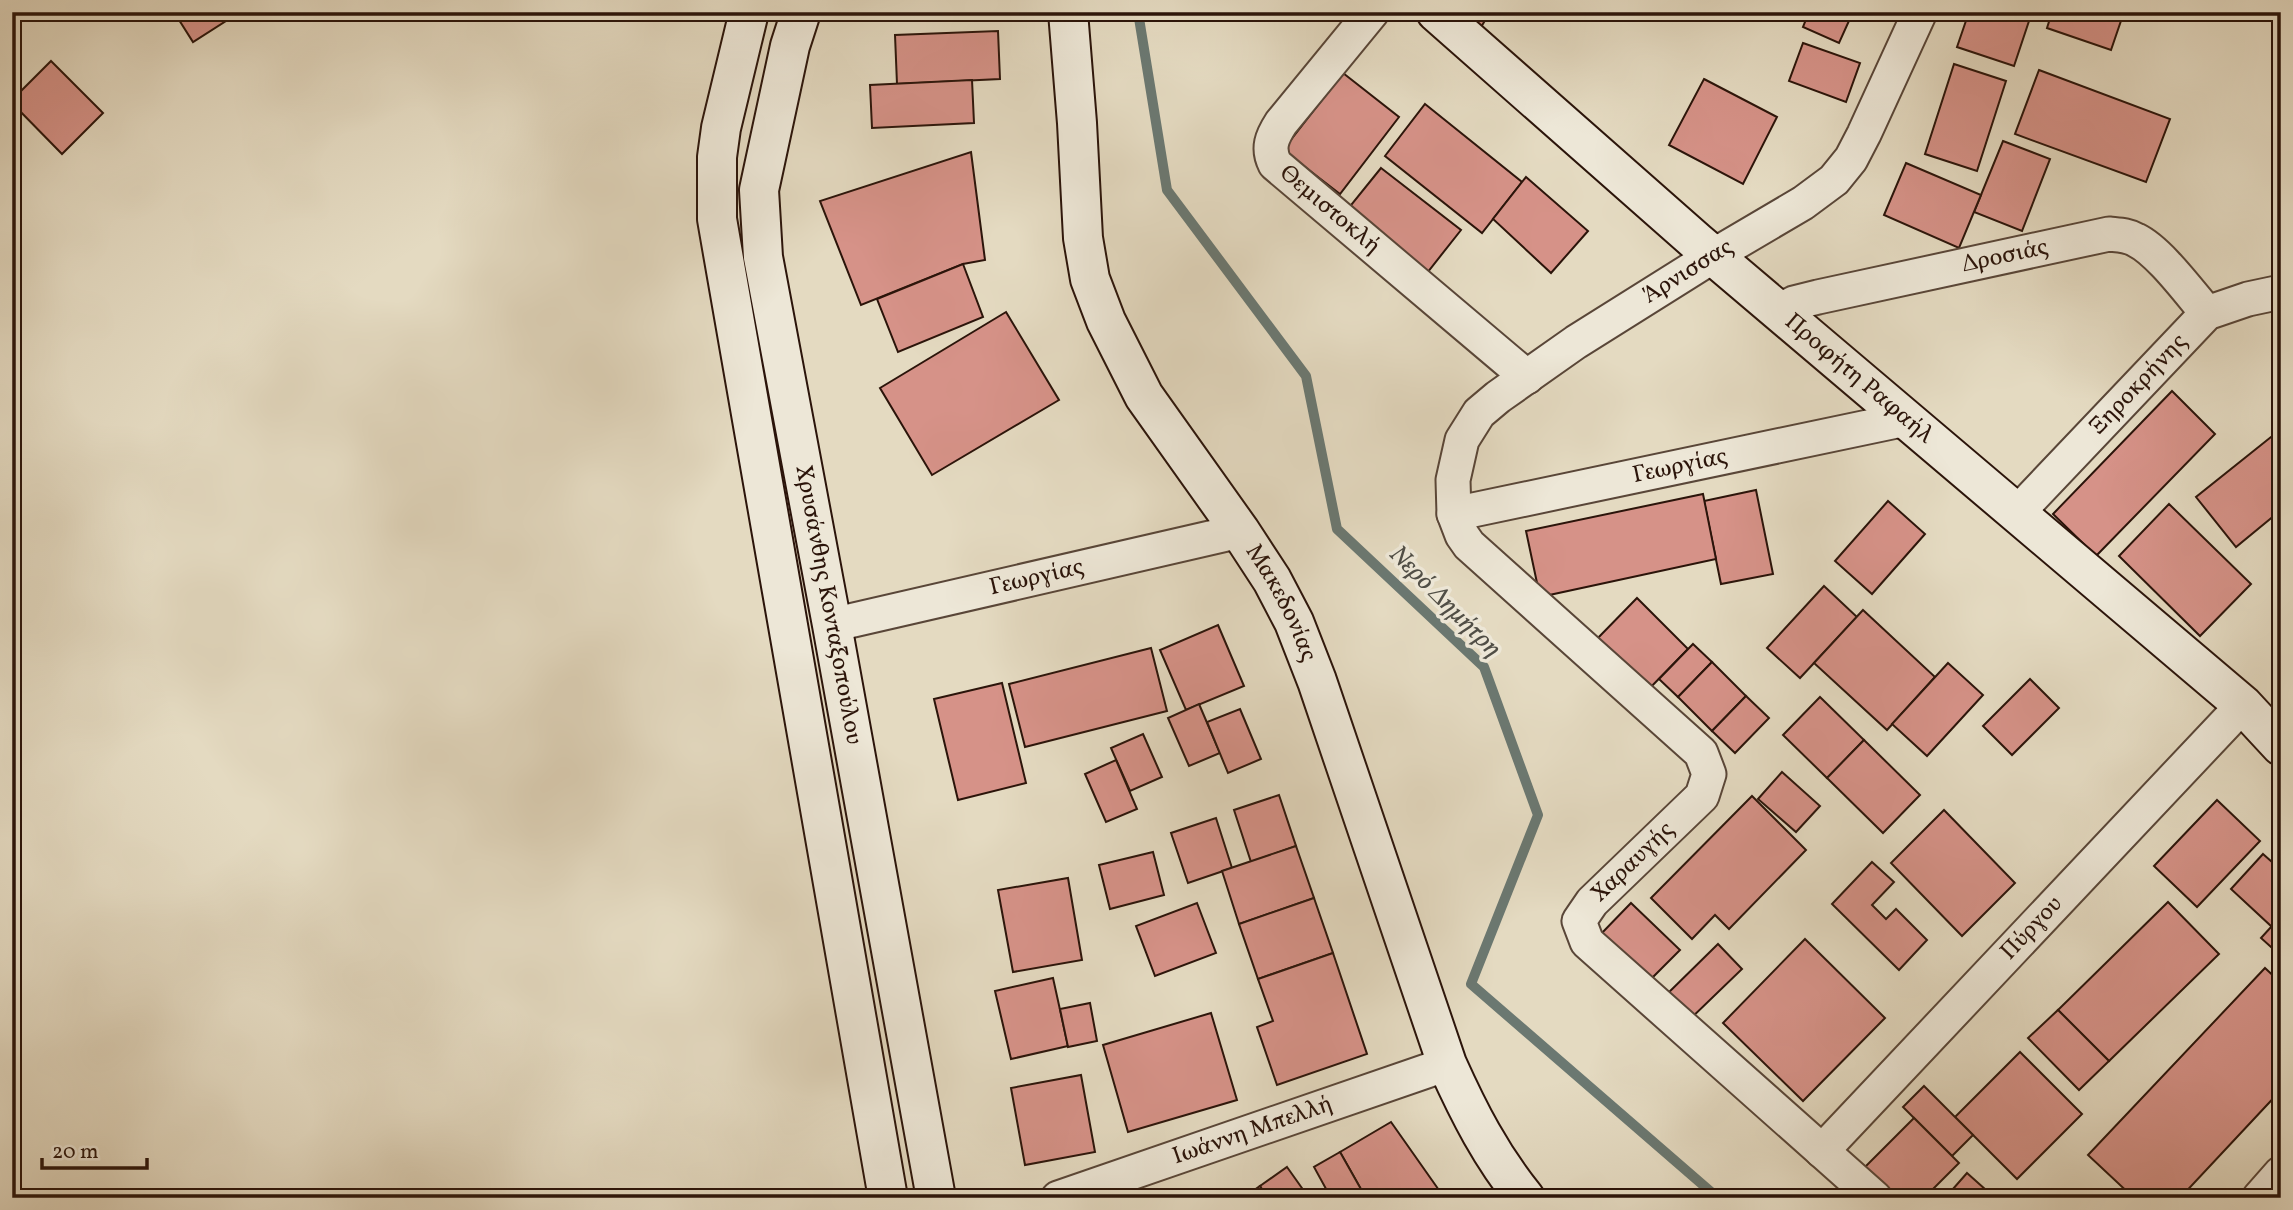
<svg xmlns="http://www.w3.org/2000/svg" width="2293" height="1210" viewBox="0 0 2293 1210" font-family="Vollkorn,serif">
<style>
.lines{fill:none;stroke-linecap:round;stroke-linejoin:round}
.stream{stroke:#6b7871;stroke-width:10}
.building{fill:#d69288;stroke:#2b140a;stroke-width:2}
.street-casing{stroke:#594638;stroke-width:37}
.secondary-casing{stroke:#2b140a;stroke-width:42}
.street{stroke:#ede7d7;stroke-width:33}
.secondary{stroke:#ede7d7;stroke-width:38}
.labels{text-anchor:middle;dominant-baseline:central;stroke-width:7;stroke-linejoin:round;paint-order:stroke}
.street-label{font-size:24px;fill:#2b140a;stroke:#ede7d7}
.water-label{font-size:26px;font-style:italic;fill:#504e46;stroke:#ede7d7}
</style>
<rect width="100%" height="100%" fill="#e4dac1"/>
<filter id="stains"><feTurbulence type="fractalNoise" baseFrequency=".00286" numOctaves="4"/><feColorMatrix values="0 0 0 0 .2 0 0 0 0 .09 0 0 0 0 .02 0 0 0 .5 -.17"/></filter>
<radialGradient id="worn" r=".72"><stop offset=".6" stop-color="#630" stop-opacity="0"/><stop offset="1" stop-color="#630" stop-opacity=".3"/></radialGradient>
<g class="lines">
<path class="stream" d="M1138,12L1167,190L1306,376L1337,529L1484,667L1538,815L1471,984L1718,1198"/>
</g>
<g class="building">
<path d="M174,12H240L193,42Z"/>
<path d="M1452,12H1490L1477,34Z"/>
<path d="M1809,12H1853L1839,43L1803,27Z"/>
<path d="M1969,12H2032L2014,66L1957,47Z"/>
<path d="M2052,12H2124L2111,50L2047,28Z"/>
<path d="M998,31L1000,79L897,84L895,35Z"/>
<path d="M1803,43L1860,63L1846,102L1789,81Z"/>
<path d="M51,61L103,113L62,154L12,103V100Z"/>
<path d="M1954,64L2006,81L1977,171L1925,154Z"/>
<path d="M2039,70L2170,119L2146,182L2015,134Z"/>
<path d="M1343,73L1399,117L1340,194L1283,150Z"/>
<path d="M1704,79L1777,117L1743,184L1669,145Z"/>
<path d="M972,80L974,123L872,128L870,85Z"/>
<path d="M1425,104L1522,182L1482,233L1385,156Z"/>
<path d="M2003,141L2050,159L2022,231L1974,212Z"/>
<path d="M971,152L985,260L963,264L861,305L820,201Z"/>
<path d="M1906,163L1981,195L1959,248L1884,215Z"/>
<path d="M1381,168L1461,230L1427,273L1347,210Z"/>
<path d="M1526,177L1588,231L1551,273L1493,219Z"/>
<path d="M963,264L983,317L898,352L877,299Z"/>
<path d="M1006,312L1059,400L932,475L880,388Z"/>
<path d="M2172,391L2215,434L2096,556L2053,514Z"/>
<path d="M2281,429V510L2236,547L2196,497Z"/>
<path d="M1756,490L1773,574L1721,584L1704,501Z"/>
<path d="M1703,494L1716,559L1540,597L1526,531Z"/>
<path d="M1888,501L1925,534L1872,594L1835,561Z"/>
<path d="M2169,504L2251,584L2200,636L2119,556Z"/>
<path d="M1824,586L1857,617L1800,678L1767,648Z"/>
<path d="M1637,598L1688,649L1645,693L1593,643Z"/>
<path d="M1863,610L1935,677L1887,730L1814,663Z"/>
<path d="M1218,625L1244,686L1186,710L1160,650Z"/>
<path d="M1693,644L1712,662L1678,697L1659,679Z"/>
<path d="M1151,648L1167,711L1025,747L1009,684Z"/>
<path d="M1712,662L1746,696L1712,731L1678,697Z"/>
<path d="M1948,663L1983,695L1927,756L1892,724Z"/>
<path d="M2030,679L2059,708L2012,755L1983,726Z"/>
<path d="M1002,683L1026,783L958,800L934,699Z"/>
<path d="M1746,696L1769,718L1735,753L1712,731Z"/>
<path d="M1820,697L1864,740L1827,778L1783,735Z"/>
<path d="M1199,704L1220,753L1189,766L1168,718Z"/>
<path d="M1240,709L1261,759L1228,773L1207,722Z"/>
<path d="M1143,734L1162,777L1130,791L1111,748Z"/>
<path d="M1864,740L1920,795L1883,833L1827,778Z"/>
<path d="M1116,760L1137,809L1106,822L1085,774Z"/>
<path d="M1782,772L1820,806L1796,832L1758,799Z"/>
<path d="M1279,795L1296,846L1251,862L1234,810Z"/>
<path d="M1752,796L1806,850L1729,929L1715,915L1692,939L1651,898Z"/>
<path d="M2217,800L2260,841L2197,907L2154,866Z"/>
<path d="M1944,810L2015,883L1962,936L1891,863Z"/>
<path d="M1216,818L1232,868L1188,883L1171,833Z"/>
<path d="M1296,846L1314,898L1239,924L1222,871Z"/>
<path d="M1153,852L1164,895L1110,909L1099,865Z"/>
<path d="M2263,854L2281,870V916L2271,926L2231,889Z"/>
<path d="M1872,862L1894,882L1872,905L1886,919L1896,909L1927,940L1899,970L1832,904Z"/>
<path d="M1068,878L1082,960L1013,972L998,890Z"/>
<path d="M1314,898L1333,953L1258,979L1239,924Z"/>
<path d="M2168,902L2219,954L2109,1061L2058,1010Z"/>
<path d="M1197,903L1216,953L1155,976L1136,926Z"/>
<path d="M1631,903L1680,950L1646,984L1598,937Z"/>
<path d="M2281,916V956L2261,938Z"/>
<path d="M1805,939L1885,1018L1803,1101L1723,1023Z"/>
<path d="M1718,944L1742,969L1685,1024L1661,1000Z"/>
<path d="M1333,953L1367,1054L1277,1085L1257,1027L1273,1021L1258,979Z"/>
<path d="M2265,968L2281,983V1090L2180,1198H2134L2088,1155Z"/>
<path d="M1053,978L1068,1046L1011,1059L995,991Z"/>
<path d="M1090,1003L1097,1041L1068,1047L1060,1009Z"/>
<path d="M2058,1010L2109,1061L2079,1090L2028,1038Z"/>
<path d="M1211,1013L1237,1100L1128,1132L1103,1045Z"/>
<path d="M2020,1052L2082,1114L2017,1179L1955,1117Z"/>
<path d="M1081,1075L1095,1152L1025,1165L1011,1088Z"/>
<path d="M1924,1086L1973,1135L1952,1156L1903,1107Z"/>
<path d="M1914,1118L1959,1163L1924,1198H1893L1864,1168Z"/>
<path d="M1391,1122L1441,1193L1435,1198H1366L1340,1152Z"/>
<path d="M1340,1152L1362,1191L1349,1198H1331L1314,1167Z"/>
<path d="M1287,1167L1309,1198H1267L1260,1186Z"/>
<path d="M1967,1173L1995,1198H1945Z"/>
<path d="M1260,1186L1267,1198H1243Z"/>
</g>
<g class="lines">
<g class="street-casing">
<g id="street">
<path id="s1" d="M1372,12L1281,123C1272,137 1267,148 1275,164L1527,377"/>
<path id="s2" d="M1778,311L1794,303L1818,297L2109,234C2118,235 2128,235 2136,240C2159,251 2189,292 2207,313"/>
<path id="s3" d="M2017,513L2207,313L2248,299L2281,292"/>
<path id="s4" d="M1454,514L1906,419"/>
<path id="s5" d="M832,625L1240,531"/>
<path id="s6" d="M1822,1151L2243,705"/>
<path id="s7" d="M1058,1198L1447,1064"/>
<path id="s8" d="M1875,1198L1587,942L1579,921L1592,902L1702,796L1709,774L1701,753L1469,545L1462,535L1454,514L1453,480L1462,440L1479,413L1498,397L1576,342L1713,256L1803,203L1834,180L1851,159L1864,134L1920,12"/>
<path d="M2259,1198L2281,1173"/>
</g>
</g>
<g class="secondary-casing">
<g id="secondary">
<path d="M749,12L721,128L717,157V219L888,1198"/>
<path id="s9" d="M801,12L790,46L759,190L763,257L832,625L936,1198"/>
<path id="s10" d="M1068,12L1077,123L1083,238L1090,279L1106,321L1144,396L1240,531L1272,580L1294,622L1317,681L1447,1064C1469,1113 1491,1156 1525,1198"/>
<path id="s11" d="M1436,12L1697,242L2243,705L2281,746"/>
</g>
</g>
<use href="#street" class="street"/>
<use href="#secondary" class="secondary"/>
</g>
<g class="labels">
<g class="street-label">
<text stroke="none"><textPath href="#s1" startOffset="259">Θεμιστοκλή</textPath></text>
<text stroke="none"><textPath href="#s2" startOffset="234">Δροσιάς</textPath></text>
<text stroke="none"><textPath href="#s8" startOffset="1335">Άρνισσας</textPath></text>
<text stroke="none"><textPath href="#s11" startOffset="560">Προφήτη Ραφαήλ</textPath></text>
<text stroke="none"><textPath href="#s3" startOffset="177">Ξηροκρήνης</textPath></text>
<text stroke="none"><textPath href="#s4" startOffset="231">Γεωργίας</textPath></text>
<text stroke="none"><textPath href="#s5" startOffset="210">Γεωργίας</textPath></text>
<text stroke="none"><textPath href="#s9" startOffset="604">Χρυσάνθης Κονταξοπούλου</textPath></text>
<text stroke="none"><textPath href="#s10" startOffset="646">Μακεδονίας</textPath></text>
<text stroke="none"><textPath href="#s8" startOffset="488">Χαραυγής</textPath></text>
<text stroke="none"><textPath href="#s6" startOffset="306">Πύργου</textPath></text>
<text stroke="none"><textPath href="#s7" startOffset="206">Ιωάννη Μπελλή</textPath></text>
</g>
<g class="water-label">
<text transform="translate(1445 602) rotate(45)">Νερό Δημήτρη</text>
</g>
</g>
<rect width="2293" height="1210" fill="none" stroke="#e4dac1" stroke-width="42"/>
<rect x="14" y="14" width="2265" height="1182" fill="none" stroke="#2b140a" stroke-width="3.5"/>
<rect x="21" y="21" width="2251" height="1168" fill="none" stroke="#2b140a" stroke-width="2"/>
<path d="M42 1158v10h105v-10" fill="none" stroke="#2b140a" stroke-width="3.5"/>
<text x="52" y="1158" font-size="21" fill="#2b140a" stroke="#ede7d7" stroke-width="5" paint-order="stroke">20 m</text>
<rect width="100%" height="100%" filter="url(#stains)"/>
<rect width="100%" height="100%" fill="url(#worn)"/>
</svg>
